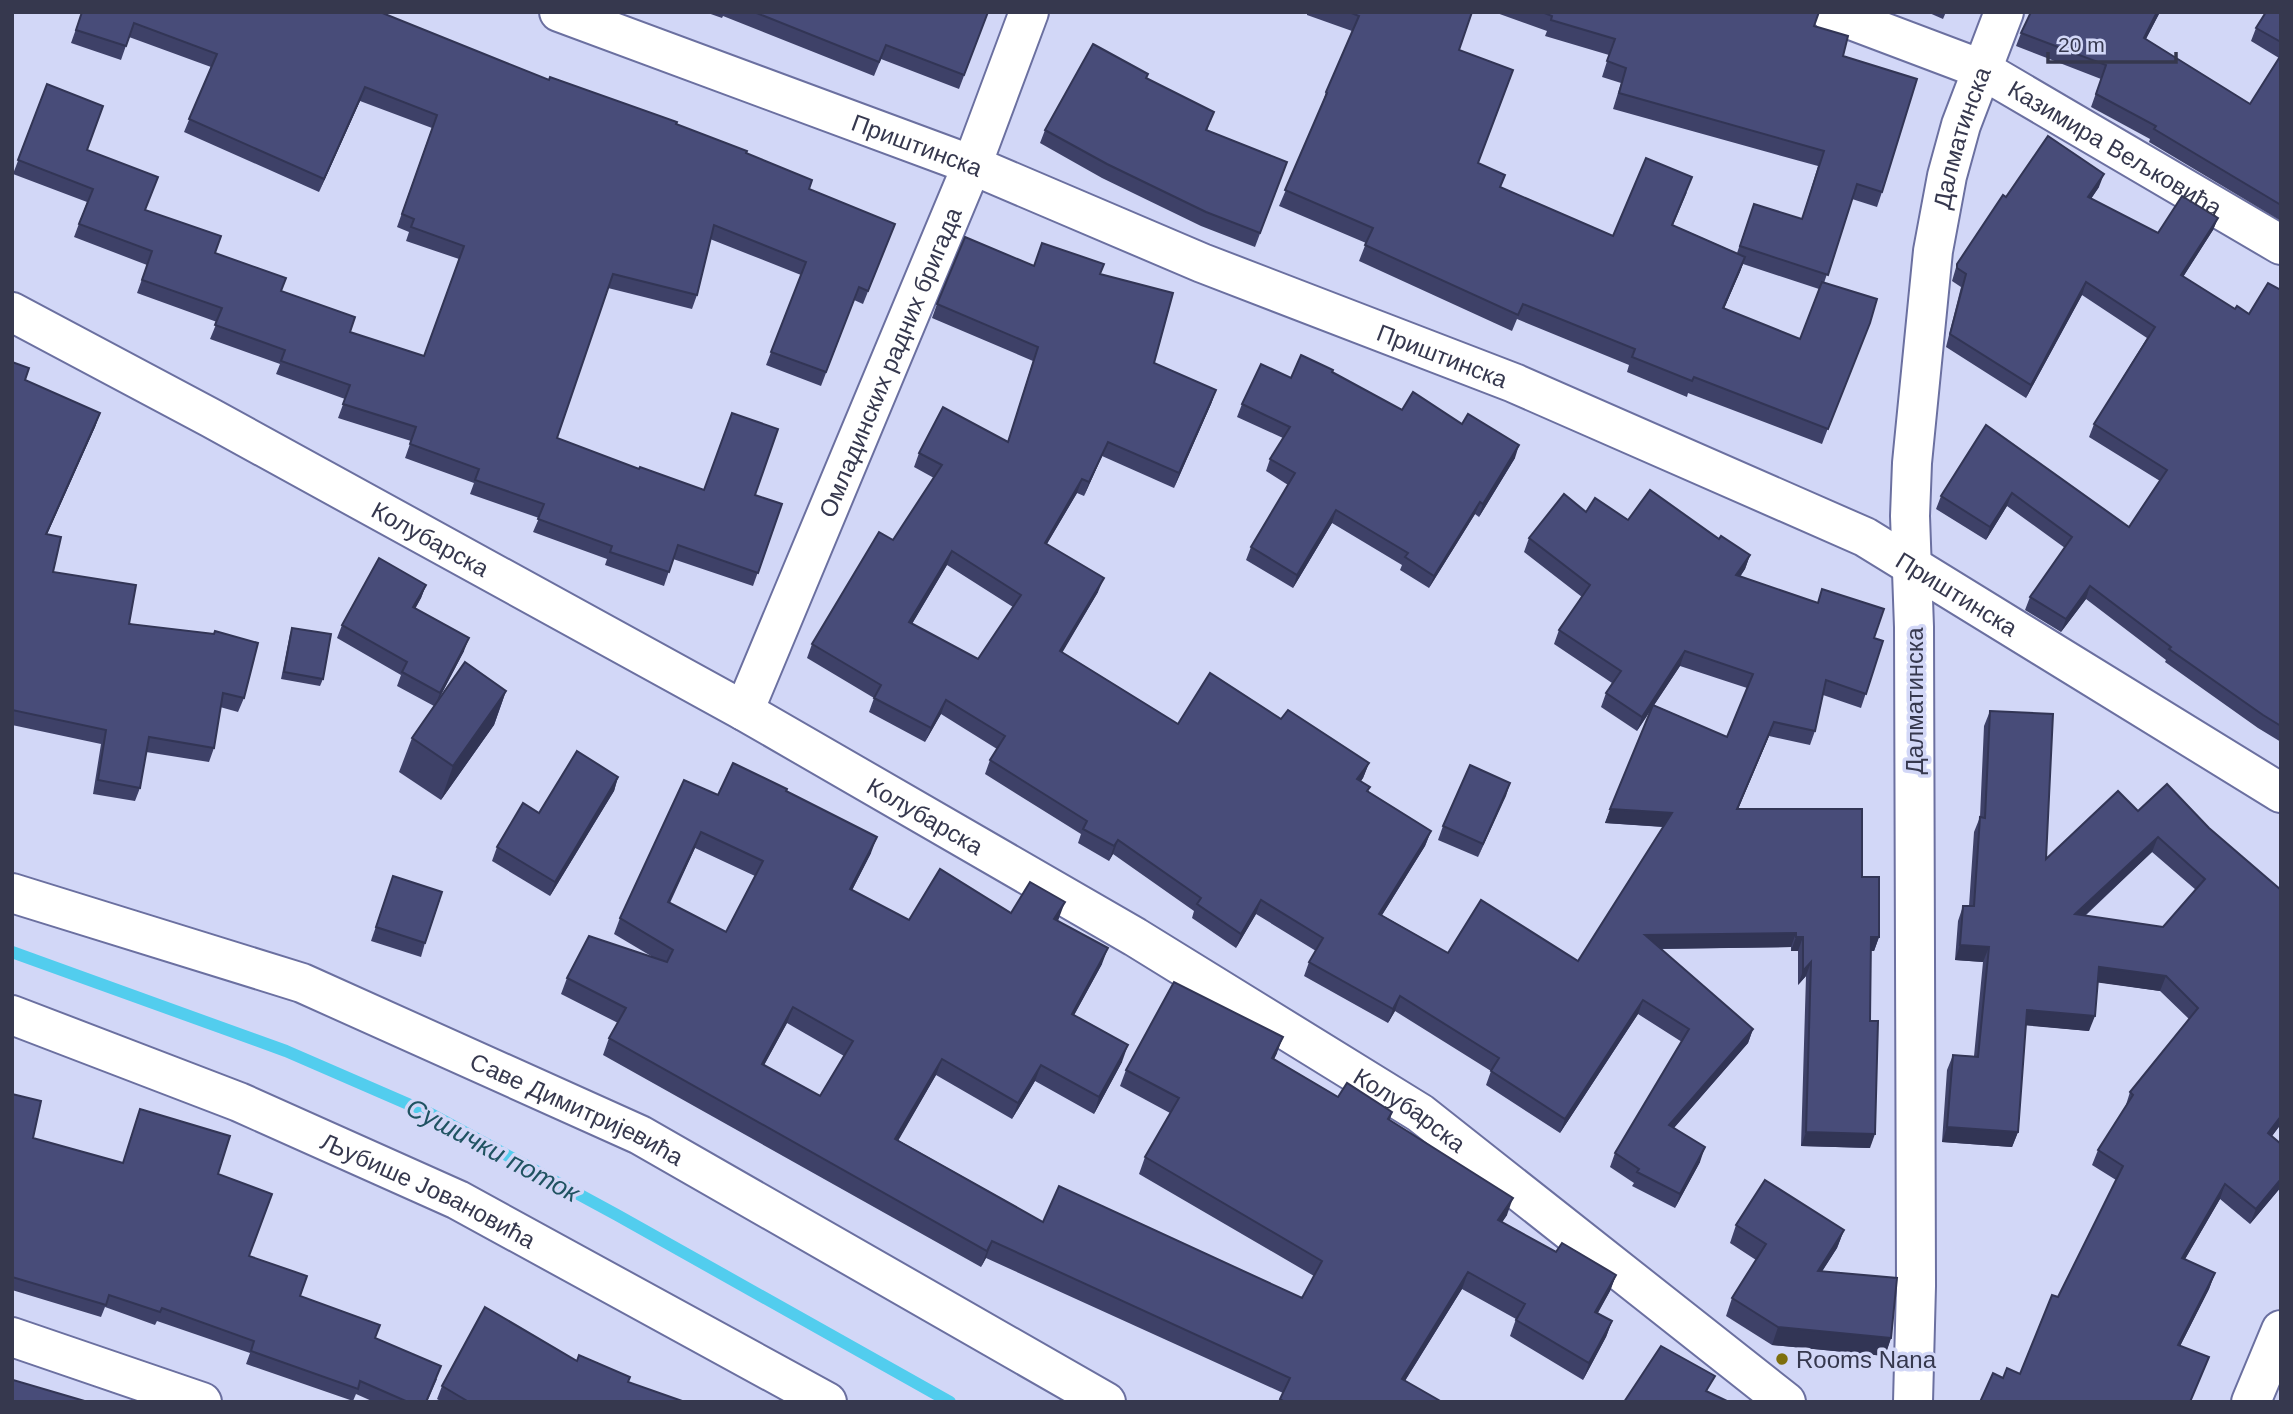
<svg xmlns="http://www.w3.org/2000/svg" width="2293" height="1414" viewBox="0 0 2293 1414" font-family="Helvetica,sans-serif">
<style>
.lines{fill:none;stroke-linecap:round;stroke-linejoin:round}
.stream{stroke:#52cdee;stroke-width:12}
.minor-casing{stroke:#6b70a0;stroke-width:42}
.minor{stroke:#fff;stroke-width:38}
.wall{fill:#3e4168;fill-rule:evenodd}
.shaded-wall{fill:#323555}
.building{fill:#484c79;stroke:#323555;stroke-width:2;fill-rule:evenodd}
.poi-dot{fill:#7e6f0d;stroke:#d2d7f7;stroke-width:2.5}
.labels{text-anchor:middle;dominant-baseline:central;stroke-width:7;stroke-linejoin:round;paint-order:stroke}
.street-label{font-size:24px;fill:#36384e;stroke:#d2d7f7}
.poi-label{font-size:24px;fill:#36384e;stroke:#d2d7f7;text-anchor:start}
.water-label{font-size:26px;font-style:italic;fill:#205362;stroke:#d2d7f7}
</style>
<rect width="100%" height="100%" fill="#d2d7f7"/>
<g class="lines">
<path class="stream" d="M12,952L286,1051L431,1114L617,1215L950,1402"/>
<g class="minor-casing">
<g id="minor">
<path id="s1" d="M559,12L972,165L1202,263L1514,383L1865,537L2281,793"/>
<path id="s2" d="M1830,12L1981,69L2281,245"/>
<path id="s3" d="M12,312L211,418L744,711L1135,937L1420,1113L1786,1402"/>
<path id="s4" d="M744,711L972,165L1029,12"/>
<path id="s5" d="M12,893L302,983L640,1135L1106,1402"/>
<path id="s6" d="M12,1015L239,1102L458,1200L827,1402"/>
<path d="M12,1337L202,1402"/>
<path id="s7" d="M1913,1402L1916,1286L1914,627L1910,516L1912,463L1933,251L1947,176L1961,125L2004,12"/>
<path d="M2251,1402L2281,1330"/>
</g>
</g>
<use href="#minor" class="minor"/>
</g>
<g class="wall">
<path d="M82,12L394,19L549,80L676,124L746,153L809,189L895,224L863,304L854,300L821,386L766,365L801,275L710,239L697,295L692,309L608,288L557,438L639,469L704,490L755,495L782,504L753,586L673,559L664,586L605,565L607,559L533,532L539,518L470,494L474,483L405,458L411,441L338,418L345,399L276,374L280,364L210,339L217,322L137,293L147,265L74,237L87,202L13,174L47,84L87,150L146,210L215,253L350,332L424,356L459,259L406,241L409,232L397,227L432,128L360,101L319,192L184,132L211,67L129,37L121,60L71,43Z"/>
<path d="M705,12H988L959,89L881,59L874,76L723,16L722,18Z"/>
<path d="M1307,12H1472L1459,50L1479,163L1501,187L1613,236L1687,192L1673,225L1737,253L1754,204L1802,219L1818,166L1613,109L1621,83L1602,77L1609,55L1545,36L1547,31L1494,12H1819L1814,26L1843,56L1882,192L1877,207L1852,199L1824,283L1877,299L1822,444L1688,393L1687,397L1627,372L1629,365L1517,319L1512,331L1359,261L1366,243L1279,206L1321,108L1326,92L1352,31L1307,15ZM1743,264L1819,289L1800,339L1724,309Z"/>
<path d="M1927,12H1946L1943,19Z"/>
<path d="M2031,12H2160L2146,39L2250,104L2279,58L2251,41L2256,28L2281,12V221L2149,142L2150,139L2091,107L2101,79L2016,46L2021,33Z"/>
<path d="M1146,79L1214,112L1207,130L1287,162L1255,247L1201,226L1102,178L1040,143L1045,130Z"/>
<path d="M2099,187L2091,199L2158,233L2218,218L2213,230L2183,277L2235,309L2249,314L2281,290V742L2258,728L2165,662L2166,660L2086,599L2061,632L2025,610L2030,597L2065,548L2007,506L1986,540L1936,509L1941,496L1986,425L2129,527L2160,481L2089,437L2094,424L2147,338L2082,295L2026,398L1946,347L1961,287L1952,281L1957,264L2006,197Z"/>
<path d="M1034,266L1100,274L1154,363L1216,390L1211,404L1174,488L1102,456L1084,496L1077,493L1047,544L1098,592L1062,652L1178,724L1281,719L1369,763L1363,778L1361,781L1370,787L1368,792L1431,831L1425,846L1382,915L1448,953L1578,961L1663,827L1605,823L1652,708L1637,731L1601,707L1606,693L1612,683L1554,644L1559,630L1582,597L1524,552L1529,538L1586,512L1719,539L1750,555L1745,569L1740,577L1874,638L1883,641L1861,708L1823,695L1815,731L1810,745L1769,736L1738,809L1862,877L1879,937L1874,951H1871L1870,1148L1801,1146L1806,976L1798,985V951H1791V947L1661,949L1753,1029L1748,1043L1674,1128L1700,1162L1675,1208L1632,1186L1634,1183L1610,1167L1615,1153L1682,1042L1638,1014L1560,1133L1486,1085L1491,1071L1395,1011L1388,1023L1304,976L1309,962L1316,951L1256,914L1236,948L1192,918L1194,911L1113,854L1109,861L1078,843L1081,834L985,774L990,760L997,749L941,714L925,742L869,712L874,698L807,658L812,644L893,540L934,478L914,467L919,453L1008,442L1033,361L932,318L937,304ZM947,565L1013,607L978,659L912,624ZM1680,666L1747,688L1727,737L1654,705Z"/>
<path d="M12,362L25,380L100,413L95,427L47,534L53,572L244,698L238,712L220,707L214,748L209,762L146,752L140,788L135,801L93,794L101,744L12,725Z"/>
<path d="M1332,372L1402,410L1515,458L1479,517L1475,514L1429,588L1400,570L1402,565L1332,523L1293,588L1246,560L1251,547L1288,485L1266,471L1270,459L1283,438L1237,417L1242,404L1291,378Z"/>
<path d="M426,585L421,598L415,609L464,651L439,699L506,691L494,725L441,800L399,772L412,738L434,706L397,686L401,675L337,638L342,625Z"/>
<path d="M292,628L323,679L320,686L281,679L290,634Z"/>
<path d="M1990,711L2046,859L2138,811L2209,828L2281,890V1124L2272,1136L2281,1144V1187L2250,1224L2220,1199L2185,1259L2215,1273L2209,1289L2180,1346L2203,1372L2003,1378L2020,1374L2116,1180L2092,1165L2098,1150L2125,1108L2130,1092L2189,1019L2160,991L2098,982L2089,1031L2026,1025L2018,1132L2012,1147L1942,1142L1947,1070L1953,1055L1974,1056L1983,962L1955,960L1958,921L1963,906H1969L1974,832L1980,817L1984,726ZM2152,852L2196,890L2163,927L2085,916Z"/>
<path d="M618,777L614,791L550,896L492,861L497,847L539,813Z"/>
<path d="M1510,783L1478,857L1438,840L1443,826Z"/>
<path d="M786,791L871,853L852,890L909,920L1011,913L1059,918L1058,921L1102,964L1074,1015L1122,1062L1094,1114L1035,1081L1012,1119L936,1075L898,1140L1043,1222L1302,1298L1314,1276L1139,1174L1145,1157L1170,1113L1120,1086L1126,1070L1277,1053L1274,1059L1338,1097L1392,1112L1390,1120L1507,1215L1502,1222L1556,1252L1616,1275L1610,1291L1598,1313L1612,1321L1606,1337L1583,1380L1510,1336L1516,1319L1462,1289L1405,1381L1442,1402H1279L1283,1393L986,1258L981,1267L603,1055L609,1038L618,1023L561,994L567,978L651,956L614,934L620,918L718,795ZM695,848L755,876L726,932L670,903ZM787,1023L844,1056L820,1096L764,1065Z"/>
<path d="M393,876L425,943L421,957L371,941Z"/>
<path d="M12,1094L33,1138L122,1163L218,1174L249,1256L300,1296L375,1338L437,1379L427,1402H374L356,1394L353,1401L246,1364L250,1353L157,1321L155,1325L105,1307L101,1317L12,1290Z"/>
<path d="M1736,1225L1844,1230L1837,1248L1822,1271L1891,1338L1885,1356L1772,1345L1726,1316L1732,1298L1756,1260L1730,1243Z"/>
<path d="M577,1361L628,1382L685,1402H442L437,1399L442,1386Z"/>
</g>
<g class="shaded-wall">
<path d="M2157,12H2160L2139,52L2144,38Z"/>
<path d="M365,87L360,101L319,192L324,179Z"/>
<path d="M2104,174L2099,187L2083,210L2088,197Z"/>
<path d="M2218,218L2213,230L2176,288L2181,275Z"/>
<path d="M1745,257L1740,272L1717,324L1723,308Z"/>
<path d="M2086,282L2082,295L2026,398L2031,385Z"/>
<path d="M1216,390L1211,404L1174,488L1179,473Z"/>
<path d="M100,413L95,427L41,548L46,534Z"/>
<path d="M1108,442L1102,456L1084,496L1089,482Z"/>
<path d="M1519,445L1515,458L1479,517L1483,504Z"/>
<path d="M1082,479L1077,493L1039,557L1045,543Z"/>
<path d="M2012,493L2007,506L1986,540L1990,527Z"/>
<path d="M1480,502L1475,514L1429,588L1434,576Z"/>
<path d="M1336,510L1332,523L1293,588L1297,575Z"/>
<path d="M952,551L947,565L904,637L909,622Z"/>
<path d="M1750,555L1745,569L1731,589L1736,575Z"/>
<path d="M1104,578L1098,592L1055,665L1060,651Z"/>
<path d="M426,585L421,598L408,621L413,607Z"/>
<path d="M2090,586L2086,599L2061,632L2066,619Z"/>
<path d="M469,638L464,651L435,706L440,693Z"/>
<path d="M1685,651L1680,666L1637,731L1642,717Z"/>
<path d="M506,691L494,725L441,800L453,766Z"/>
<path d="M946,700L941,714L925,742L931,728Z"/>
<path d="M1774,722L1769,736L1732,823L1737,809Z"/>
<path d="M1369,763L1363,778L1352,793L1357,779Z"/>
<path d="M618,777L614,791L550,896L555,882Z"/>
<path d="M1510,783L1506,796L1478,857L1483,844Z"/>
<path d="M1610,809L1672,813L1667,827L1605,823Z"/>
<path d="M1431,831L1425,846L1374,928L1379,914Z"/>
<path d="M701,832L695,848L662,918L668,902Z"/>
<path d="M877,837L871,853L844,906L850,889Z"/>
<path d="M2158,837L2152,852L2070,929L2075,914Z"/>
<path d="M1118,840L1113,854L1109,861L1114,846Z"/>
<path d="M1261,900L1256,914L1236,948L1241,934Z"/>
<path d="M1065,902L1059,918L1049,935L1054,919Z"/>
<path d="M1796,933L1791,947L1640,949L1645,935Z"/>
<path d="M1796,937H1803L1798,951H1791Z"/>
<path d="M1871,937H1879L1874,951H1866Z"/>
<path d="M1960,945L1989,947L1983,962L1955,960Z"/>
<path d="M1108,948L1102,964L1066,1030L1072,1014Z"/>
<path d="M1811,962L1806,976L1798,985L1803,971Z"/>
<path d="M2099,967L2166,976L2160,991L2094,982Z"/>
<path d="M1400,996L1395,1011L1388,1023L1393,1009Z"/>
<path d="M1643,1000L1638,1014L1560,1133L1565,1119Z"/>
<path d="M793,1007L787,1023L756,1080L762,1064Z"/>
<path d="M2027,1010L2095,1016L2089,1031L2022,1025Z"/>
<path d="M1753,1029L1748,1043L1664,1139L1669,1125Z"/>
<path d="M1283,1037L1277,1053L1266,1075L1272,1058Z"/>
<path d="M1128,1045L1122,1062L1094,1114L1099,1097Z"/>
<path d="M942,1059L936,1075L890,1155L895,1139Z"/>
<path d="M1041,1065L1035,1081L1012,1119L1018,1103Z"/>
<path d="M2281,1116V1124L2263,1148L2268,1133Z"/>
<path d="M1947,1127L2018,1132L2012,1147L1942,1142Z"/>
<path d="M1806,1132L1875,1134L1870,1148L1801,1146Z"/>
<path d="M1705,1147L1700,1162L1675,1208L1680,1194Z"/>
<path d="M2281,1179V1187L2250,1224L2256,1209Z"/>
<path d="M2225,1184L2220,1199L2177,1273L2182,1258Z"/>
<path d="M1513,1198L1507,1215L1493,1236L1498,1220Z"/>
<path d="M1844,1230L1837,1248L1811,1289L1818,1271Z"/>
<path d="M992,1241L986,1258L981,1267L987,1251Z"/>
<path d="M1468,1272L1462,1289L1396,1395L1402,1379Z"/>
<path d="M2215,1273L2209,1289L2173,1360L2178,1345Z"/>
<path d="M1616,1275L1610,1291L1589,1328L1595,1312Z"/>
<path d="M1612,1321L1606,1337L1583,1380L1589,1363Z"/>
<path d="M1778,1327L1891,1338L1885,1356L1772,1345Z"/>
</g>
<g class="building">
<path d="M82,12H380L549,80L550,77L677,122L676,124L747,151L746,153L812,180L809,189L895,224L868,291L859,287L826,372L771,352L806,262L714,225L697,295L613,274L557,438L639,469L640,467L704,490L732,413L778,429L755,495L782,504L758,573L678,545L669,572L610,552L612,546L538,519L544,504L475,480L479,469L410,444L416,427L343,404L350,385L281,361L285,350L215,325L222,308L142,280L152,251L79,224L93,189L18,160L47,84L103,106L87,150L158,177L145,210L221,236L215,253L286,278L281,291L355,317L350,332L424,356L464,246L411,227L414,219L402,214L437,115L365,87L324,179L189,119L217,54L134,23L126,46L76,30Z"/>
<path d="M754,12H988L964,75L886,45L879,62Z"/>
<path d="M1349,12H1472L1459,50L1513,70L1478,163L1505,175L1500,187L1613,236L1646,158L1692,177L1672,225L1745,257L1723,308L1800,339L1822,282L1877,299L1870,323L1828,429L1694,377L1692,381L1632,357L1635,349L1523,304L1518,315L1365,245L1373,228L1285,190L1327,93L1326,92L1359,16Z"/>
<path d="M1542,12H1819L1814,26L1848,36L1843,56L1917,79L1882,192L1857,184L1828,275L1740,246L1754,204L1802,219L1824,151L1619,93L1626,68L1607,61L1615,39L1551,20L1552,16Z"/>
<path d="M2031,12H2157L2144,38L2250,104L2281,55V205L2154,129L2156,126L2096,94L2106,65L2021,33Z"/>
<path d="M2266,12H2281V42L2256,28Z"/>
<path d="M1093,44L1148,74L1146,78L1214,112L1206,130L1287,162L1260,233L1206,212L1107,164L1045,130Z"/>
<path d="M2048,136L2104,174L2088,197L2158,233L2182,196L2218,218L2181,275L2235,309L2237,306L2249,314L2268,283L2281,290V726L2263,715L2169,649L2171,647L2090,586L2066,619L2030,597L2072,537L2012,493L1990,527L1941,496L1986,425L2129,527L2167,470L2094,424L2155,327L2086,282L2031,385L1950,334L1966,274L1957,268V264L2003,195L2006,197Z"/>
<path d="M965,237L1034,266L1042,243L1104,264L1100,274L1173,293L1154,363L1216,390L1179,473L1108,442L1089,482L1082,479L1045,543L1104,578L1060,651L1178,724L1210,673L1281,719L1288,710L1369,763L1357,779L1370,787L1367,791L1431,831L1379,914L1448,953L1481,900L1578,961L1672,813L1610,809L1653,705L1727,737L1753,674L1685,651L1642,717L1606,693L1621,671L1559,630L1590,585L1529,538L1564,494L1586,512L1595,498L1628,520L1650,490L1719,539L1721,536L1750,555L1736,575L1818,603L1822,589L1884,609L1874,638L1883,641L1866,694L1826,680L1815,731L1774,722L1737,809H1862V877H1879V937H1871L1870,1021H1878L1875,1134L1806,1132L1811,962L1803,971V937H1796V933L1645,935L1753,1029L1669,1125L1705,1147L1680,1194L1637,1172L1639,1169L1615,1153L1689,1029L1643,1000L1565,1119L1491,1071L1499,1058L1400,996L1393,1009L1309,962L1323,938L1261,900L1241,934L1197,904L1201,898L1118,840L1114,846L1083,829L1087,821L990,760L1005,736L946,700L931,728L874,698L881,685L812,644L879,532L893,540L942,465L919,453L943,407L1008,442L1038,347L937,304ZM952,551L1021,595L978,659L909,622Z"/>
<path d="M1301,355L1333,370L1332,372L1402,410L1413,392L1462,424L1468,414L1519,445L1483,504L1480,502L1434,576L1405,557L1408,553L1336,510L1297,575L1251,547L1295,473L1270,459L1290,427L1242,404L1261,364L1291,378Z"/>
<path d="M12,362L29,368L25,380L100,413L46,534L61,537L53,572L136,585L129,624L214,634L215,631L258,643L244,698L223,693L214,748L149,737L140,788L98,780L106,730L12,710Z"/>
<path d="M379,558L426,585L413,607L469,638L440,693L402,672L407,662L342,625Z"/>
<path d="M292,628L331,634L323,679L284,672Z"/>
<path d="M465,662L506,691L453,766L412,738Z"/>
<path d="M1990,711L2053,714L2046,859L2118,791L2138,811L2167,784L2209,828L2281,890V1116L2268,1133L2281,1144V1179L2256,1209L2225,1184L2182,1258L2215,1273L2178,1345L2209,1357L2190,1402H1980L1993,1373L2003,1378L2007,1368L2020,1374L2052,1295L2058,1297L2123,1166L2098,1150L2133,1095L2130,1092L2198,1008L2166,976L2099,967L2095,1016L2027,1010L2018,1132L1947,1127L1953,1055L1978,1057L1989,947L1960,945L1963,906H1974L1980,817L1985,818ZM2158,837L2205,879L2163,927L2075,914Z"/>
<path d="M577,751L618,777L555,882L497,847L523,803L539,813Z"/>
<path d="M733,763L787,789L786,791L877,837L850,889L909,920L940,869L1011,913L1030,882L1065,902L1054,919L1108,948L1072,1014L1128,1045L1099,1097L1041,1065L1018,1103L942,1059L895,1139L1043,1222L1059,1186L1302,1298L1322,1261L1145,1157L1179,1098L1126,1070L1174,982L1283,1037L1272,1058L1338,1097L1347,1083L1392,1112L1388,1119L1513,1198L1498,1220L1556,1252L1562,1243L1616,1275L1595,1312L1612,1321L1589,1363L1516,1320L1525,1304L1468,1272L1402,1379L1442,1402H1285L1280,1399L1290,1378L992,1241L987,1251L609,1038L626,1008L567,978L589,936L667,962L673,950L620,918L684,780L718,795ZM701,832L763,861L726,932L668,902ZM793,1007L853,1041L820,1096L762,1064Z"/>
<path d="M1470,765L1510,783L1483,844L1443,826Z"/>
<path d="M393,876L442,892L425,943L376,927Z"/>
<path d="M12,1094L41,1101L33,1138L123,1163L140,1109L230,1136L218,1174L272,1194L249,1256L307,1276L300,1296L380,1325L375,1338L441,1366L426,1402H408L360,1381L358,1389L251,1351L254,1341L162,1308L160,1312L109,1295L106,1305L12,1277Z"/>
<path d="M1765,1180L1844,1230L1818,1271L1897,1278L1891,1338L1778,1327L1732,1298L1766,1244L1736,1225Z"/>
<path d="M485,1307L577,1361L579,1355L630,1377L628,1382L685,1402H469L442,1386Z"/>
<path d="M1661,1346L1715,1376L1706,1391L1729,1402H1624Z"/>
<path d="M12,1375L13,1380L88,1402H12Z"/>
</g>
<circle class="poi-dot" cx="1782" cy="1359" r="7"/>
<g class="labels">
<g class="street-label">
<text stroke="none"><textPath href="#s7" startOffset="1269">Далматинска</textPath></text>
<text stroke="none"><textPath href="#s1" startOffset="382">Приштинска</textPath></text>
<text stroke="none"><textPath href="#s2" startOffset="317">Казимира Вељковића</textPath></text>
<text stroke="none"><textPath href="#s1" startOffset="948">Приштинска</textPath></text>
<text stroke="none"><textPath href="#s4" startOffset="378">Омладинских радних бригада</textPath></text>
<text stroke="none"><textPath href="#s3" startOffset="476">Колубарска</textPath></text>
<text stroke="none"><textPath href="#s1" startOffset="1516">Приштинска</textPath></text>
<text transform="translate(1914 701) rotate(-90)">Далматинска</text>
<text stroke="none"><textPath href="#s3" startOffset="1043">Колубарска</textPath></text>
<text stroke="none"><textPath href="#s5" startOffset="606">Саве Димитријевића</textPath></text>
<text stroke="none"><textPath href="#s3" startOffset="1610">Колубарска</textPath></text>
<text stroke="none"><textPath href="#s6" startOffset="452">Љубише Јовановића</textPath></text>
</g>
<g class="poi-label">
<text x="1796" y="1359">Rooms Nana</text>
</g>
<g class="water-label">
<text transform="translate(493 1150) rotate(28)">Сушички поток</text>
</g>
</g>
<rect width="2293" height="1414" fill="none" stroke="#36384e" stroke-width="28"/>
<path d="M2048 52v10h128v-10" fill="none" stroke="#36384e" stroke-width="3.5"/>
<text x="2058" y="52" font-size="21" fill="#36384e" stroke="#d2d7f7" stroke-width="5" paint-order="stroke">20 m</text>
</svg>
